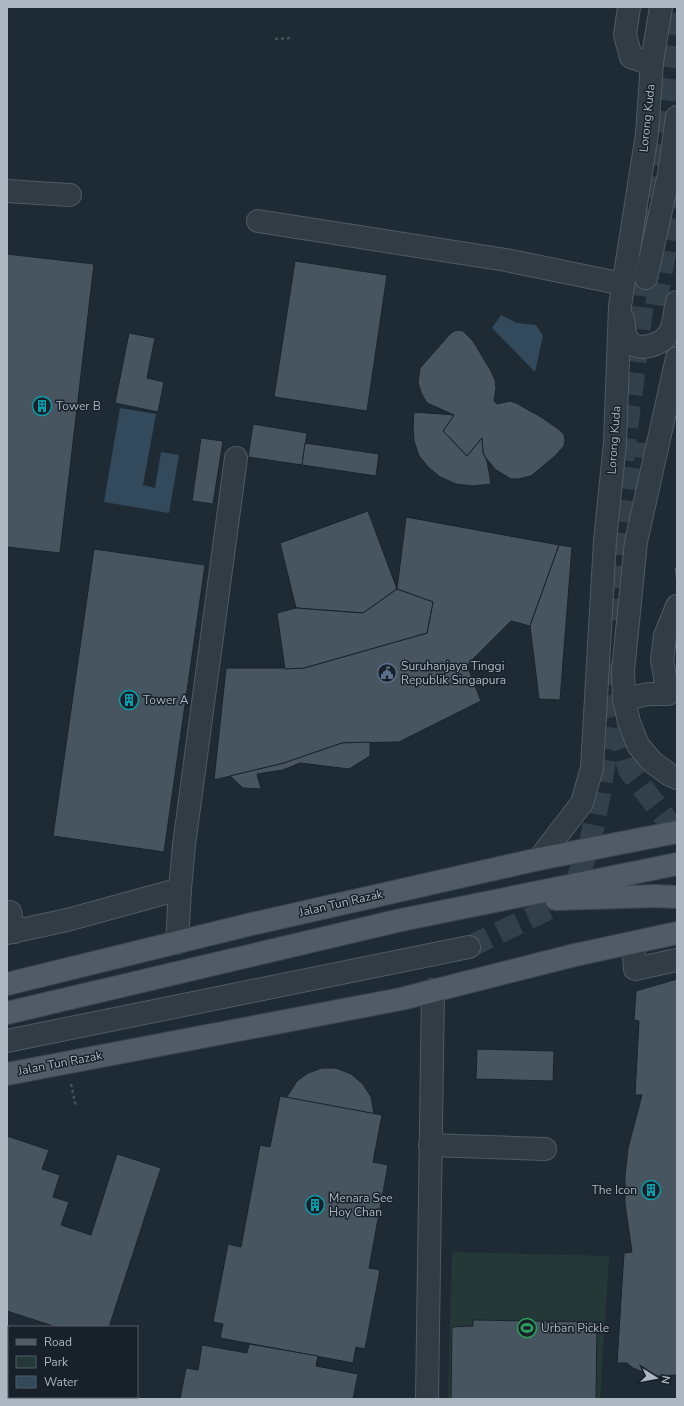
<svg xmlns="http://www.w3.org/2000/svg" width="684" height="1406" viewBox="0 0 684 1406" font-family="'Nunito Sans',sans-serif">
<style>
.green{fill:#243937}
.water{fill:#33495c}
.building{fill:#475560;stroke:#1a232b}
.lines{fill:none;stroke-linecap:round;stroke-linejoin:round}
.minor-tunnel{stroke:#344049;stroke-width:22;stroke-dasharray:22 11;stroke-linecap:butt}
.minor-casing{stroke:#505a63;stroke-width:24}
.major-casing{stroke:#3c454e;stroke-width:24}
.path{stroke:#405454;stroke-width:2.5;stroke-dasharray:3 3;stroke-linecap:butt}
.minor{stroke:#323c45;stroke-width:22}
.major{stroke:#505b65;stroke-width:22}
.labels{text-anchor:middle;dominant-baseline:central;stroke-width:3;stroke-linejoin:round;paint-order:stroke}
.street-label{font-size:12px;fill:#acb7c2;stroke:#182129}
.poi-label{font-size:12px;fill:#acb7c2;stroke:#182129;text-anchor:start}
</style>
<rect width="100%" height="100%" fill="#1f2b34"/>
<g class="green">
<path d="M452,1252L609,1256L600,1399H448Z"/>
<path d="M7,1385H9V1397H35L34,1399H7Z"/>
</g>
<g class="water">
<path d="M501,315L517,323L536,325L543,336L535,372L492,328Z"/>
<path d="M120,408L156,414L143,485L155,488L161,452L179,455L169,513L104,502Z"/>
</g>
<g class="building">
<path d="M7,254L94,264L60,553L7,547Z"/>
<path d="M295,261L387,275L367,411L274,397Z"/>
<path d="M459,330L463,331L473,341L491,371L495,380L496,389L494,401L497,404L510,401L516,403L541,417L561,431L564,435L565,440L564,446L555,456L531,476L518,479H511L496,470L485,457L483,453L482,438L467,456L443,431L454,415L427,403L421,393L418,382L420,368L450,334L454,331Z"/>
<path d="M129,333L155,338L147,378L164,382L158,412L115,403Z"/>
<path d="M414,412L454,415L443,431L467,456L482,438L483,453L487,461L491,484L473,486L456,484L440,477L429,468L419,456L414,441L413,426Z"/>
<path d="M253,424L307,433L302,465L248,457Z"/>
<path d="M201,438L223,441L213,504L192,501Z"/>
<path d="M305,443L379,454L376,476L302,465Z"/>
<path d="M368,511L397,589L363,613L296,608L280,543Z"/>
<path d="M406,517L559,545L530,626L511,621L467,665L481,701L399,742L342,743L284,763L214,780L226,668H304L427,633L433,602L397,589Z"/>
<path d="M559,545L572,547L560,700L539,699L530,626Z"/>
<path d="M94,549L205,565L164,852L53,836Z"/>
<path d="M677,564V591L674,569Z"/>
<path d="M397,589L433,602L427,633L304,668L285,669L277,613L296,608L363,613Z"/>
<path d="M677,633V650L670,647Z"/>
<path d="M370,742V756L349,769L300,763L283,770L257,774L261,789L243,788L230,776L284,763L342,743Z"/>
<path d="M677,979V1375L659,1376L650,1375L633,1368L627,1363H617L624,1253L632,1252L625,1204V1176L628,1148L642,1095H635L639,1021L634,1020L636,991Z"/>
<path d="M477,1049L554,1051L553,1081L476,1079Z"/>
<path d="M322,1068H336L351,1074L363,1084L371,1097L374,1114L286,1098L297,1081L308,1073Z"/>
<path d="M280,1096L382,1115L373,1162L388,1165L369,1268L380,1270L365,1349L356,1347L353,1363L220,1338L223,1324L213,1322L228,1244L241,1247L260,1145L270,1147Z"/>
<path d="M7,1136L49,1150L42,1169L60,1175L53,1197L69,1202L61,1225L91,1235L117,1154L161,1168L109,1327H56L7,1311Z"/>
<path d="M473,1320L597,1322L596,1399H451L452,1327L473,1326Z"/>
<path d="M249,1344L318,1356L316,1366L358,1374L353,1399H180L186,1368L198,1370L202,1345L247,1353Z"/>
<path d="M40,1397H87L86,1399H40Z"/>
</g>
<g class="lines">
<g class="minor-tunnel">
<path d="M656,305L677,183"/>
<path d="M623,460L646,278L643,252L677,11"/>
<path d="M618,621L623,535L636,442"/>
<path d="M606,663L605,685L629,770L670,824L677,826"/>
<path d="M469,947L553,907L565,896L577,879L589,848L600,793L611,717"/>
</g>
<g class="minor-casing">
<g id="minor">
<path d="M629,7L625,35L631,57L642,61L652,62"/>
<path d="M7,191L70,195"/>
<path d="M258,221L506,260L623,284"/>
<path d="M646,278L669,174L677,117"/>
<path d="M623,319C624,325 624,335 628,340C637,353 660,345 668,335C675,326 674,313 677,302"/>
<path d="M677,358L636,542L623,671L624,699L629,722L638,745L652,762L670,775L677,778"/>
<path d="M624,699L649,694H668L662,660L665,636L677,606"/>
<path d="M539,859L582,803L592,768L605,541L615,443L620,306L647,134L652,62L661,7"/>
<path d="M10,912L14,932"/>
<path d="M7,933L67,920L180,889"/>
<path d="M177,943L180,889L184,845L236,458"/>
<path d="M633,943L635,969L677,960"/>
<path d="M7,1041L469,947"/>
<path d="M430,1145L545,1149"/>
<path d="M427,1399L433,990"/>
</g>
</g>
<g class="major-casing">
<g id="major">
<path d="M556,899L656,896L677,897"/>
<path d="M7,984L256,923L539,859L677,832"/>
<path d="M7,1013L401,920L677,864"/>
<path d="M7,1074L401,999L575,955L677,933"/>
</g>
</g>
<g class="path">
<path d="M275,39L291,38"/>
<path d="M71,1084L76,1107"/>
</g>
<use href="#minor" class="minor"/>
<use href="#major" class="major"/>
</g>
<defs>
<g id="building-ring" transform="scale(1)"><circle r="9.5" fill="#182129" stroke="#0f9aa8" stroke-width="1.5"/><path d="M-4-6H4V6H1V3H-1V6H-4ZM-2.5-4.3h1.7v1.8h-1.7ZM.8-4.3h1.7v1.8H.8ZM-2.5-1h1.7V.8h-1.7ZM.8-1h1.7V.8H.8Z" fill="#0f9aa8"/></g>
<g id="civic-ring" transform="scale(1)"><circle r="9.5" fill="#182129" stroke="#5c6f8a" stroke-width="1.5"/><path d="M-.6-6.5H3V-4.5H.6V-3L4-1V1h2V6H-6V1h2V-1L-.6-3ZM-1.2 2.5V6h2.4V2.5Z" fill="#5c6f8a"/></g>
<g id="stadium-ring" transform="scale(1)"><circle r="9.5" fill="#182129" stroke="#2e9e5b" stroke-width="1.5"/><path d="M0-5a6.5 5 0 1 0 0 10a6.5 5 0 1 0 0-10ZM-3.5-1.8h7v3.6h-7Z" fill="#2e9e5b"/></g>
</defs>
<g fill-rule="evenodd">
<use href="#building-ring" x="42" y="406"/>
<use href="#civic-ring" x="387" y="673"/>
<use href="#building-ring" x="129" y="700"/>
<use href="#building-ring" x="651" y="1190"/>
<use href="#building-ring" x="315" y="1205"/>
<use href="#stadium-ring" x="527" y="1328"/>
</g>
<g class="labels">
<g class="street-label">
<text transform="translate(647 118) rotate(-84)">Lorong Kuda</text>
<text transform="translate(614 440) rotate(-86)">Lorong Kuda</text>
<text transform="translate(341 903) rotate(-13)">Jalan Tun Razak</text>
<text transform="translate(60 1063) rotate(-11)">Jalan Tun Razak</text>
</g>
<g class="poi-label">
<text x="56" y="406">Tower B</text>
<text x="401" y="666">Suruhanjaya Tinggi<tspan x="401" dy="14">Republik Singapura</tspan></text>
<text x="143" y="700">Tower A</text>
<text x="637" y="1190" text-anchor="end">The Icon</text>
<text x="329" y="1198">Menara See<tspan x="329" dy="14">Hoy Chan</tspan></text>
<text x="541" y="1328">Urban Pickle</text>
</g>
</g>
<rect width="684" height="1406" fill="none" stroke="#acb7c2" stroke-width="16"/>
<rect x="8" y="1326" width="130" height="72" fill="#182129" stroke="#535d66"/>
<rect x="16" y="1339" width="20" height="6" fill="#505b65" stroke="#535d66"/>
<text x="44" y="1346" font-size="12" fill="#acb7c2">Road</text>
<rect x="16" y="1356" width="20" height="12" fill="#243937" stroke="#535d66"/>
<text x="44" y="1366" font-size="12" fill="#acb7c2">Park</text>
<rect x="16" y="1376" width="20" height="12" fill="#33495c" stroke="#535d66"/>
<text x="44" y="1386" font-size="12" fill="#acb7c2">Water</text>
<g transform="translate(656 1378) rotate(101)" stroke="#182129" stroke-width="3" paint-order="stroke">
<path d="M0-3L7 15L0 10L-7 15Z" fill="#acb7c2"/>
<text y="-6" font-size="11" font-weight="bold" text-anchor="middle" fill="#acb7c2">N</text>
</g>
</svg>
